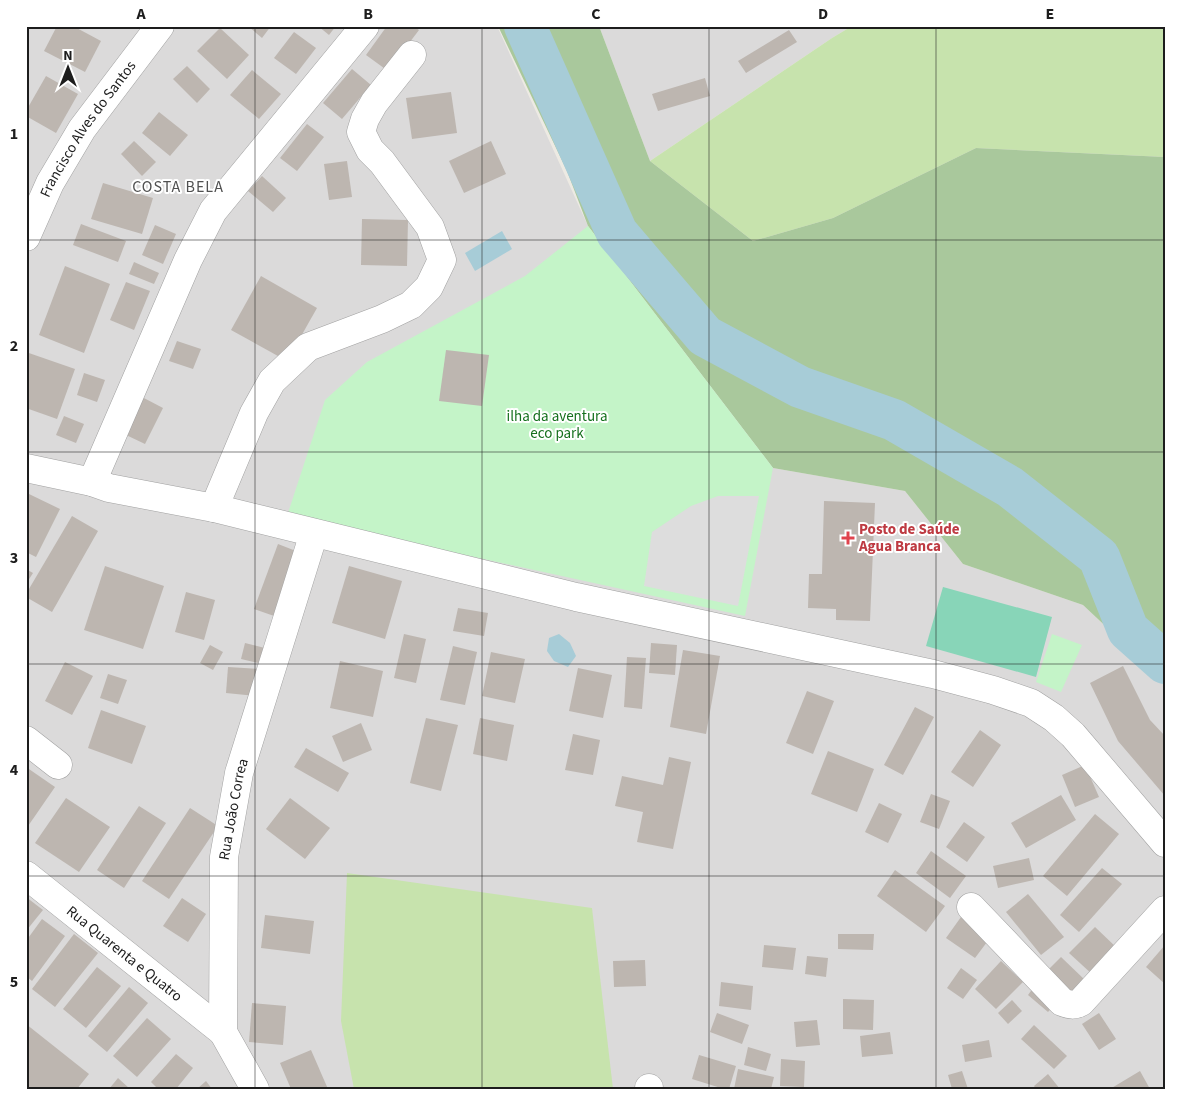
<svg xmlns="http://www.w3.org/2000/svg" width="1191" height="1115" viewBox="0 0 1191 1115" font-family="'Source Sans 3',sans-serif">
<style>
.residential{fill:#dbdada}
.grass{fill:#c7e3ad}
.forest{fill:#a9c89c}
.park{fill:#c4f4c8}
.pitch{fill:#88d5b8}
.parking{fill:#ddd}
.water{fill:#a7ccd7}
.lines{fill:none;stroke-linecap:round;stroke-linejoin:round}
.river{stroke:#a7ccd7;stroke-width:42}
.building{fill:#bdb6b0}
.minor-casing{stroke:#a1a1a1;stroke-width:29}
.minor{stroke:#fff;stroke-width:28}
.grid{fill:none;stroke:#1d1d1d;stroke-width:1;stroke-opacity:0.55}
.health-dot{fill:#e0444e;stroke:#fff;stroke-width:2}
.labels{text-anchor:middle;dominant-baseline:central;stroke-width:4;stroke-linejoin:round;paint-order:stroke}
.street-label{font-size:15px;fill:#1d1d1d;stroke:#fff}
.park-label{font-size:15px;fill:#15701d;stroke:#fff}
.health-label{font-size:15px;font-weight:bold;fill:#be3a42;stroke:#fff;text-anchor:start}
.neighbourhood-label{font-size:16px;letter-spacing:1px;fill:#505050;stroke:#fff}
.neatline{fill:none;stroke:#1d1d1d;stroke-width:2}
.grid-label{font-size:16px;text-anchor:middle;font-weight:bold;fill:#1d1d1d}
</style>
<rect width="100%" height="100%" fill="#edeae3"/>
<g class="residential">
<path d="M26,26H497L588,226L773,468L905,491L963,564L1083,605L1165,682V1089H26Z"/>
<path d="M599,26H852L832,38L650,161Z"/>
</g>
<g class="grass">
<path d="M852,26H1165V157L976,148L833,218L753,241L650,161L832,38Z"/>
<path d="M347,873L592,908L613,1089H354L341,1021Z"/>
</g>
<path class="forest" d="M498,26H599L650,161L753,241L833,218L976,148L1165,157V682L1083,605L963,564L905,491L773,468L588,226L567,171Z"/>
<g class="park">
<path d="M588,226L773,468L745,616L287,516L325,400L367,362L525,276Z"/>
<path d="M1052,634L1082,645L1061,692L1036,682Z"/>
</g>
<path class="pitch" d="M943,587L1052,617L1036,677L926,646Z"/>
<path class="parking" d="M718,496H759L738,606L644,586L652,532L691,506Z"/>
<g class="water">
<path d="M502,231L512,249L475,271L465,253Z"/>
<path d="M559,634L570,643L576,656L568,667L554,661L547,651L549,638Z"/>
</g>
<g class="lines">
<path class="river" d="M525,26L617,233L705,336L800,387L894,420L1010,487L1099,557L1128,630L1165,663"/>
</g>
<g class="building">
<path d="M57,26H73L101,41L85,72L44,51Z"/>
<path d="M248,26H271L262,38Z"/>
<path d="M318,26H336L329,35Z"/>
<path d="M387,26H413L419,30L388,71L366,55Z"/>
<path d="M220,28L249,55L227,79L197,51Z"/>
<path d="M789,30L797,42L746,73L738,61Z"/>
<path d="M294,32L316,48L296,74L274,58Z"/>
<path d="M187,66L210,89L197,103L173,79Z"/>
<path d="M352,69L371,85L342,119L323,103Z"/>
<path d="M252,70L281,94L259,119L230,95Z"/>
<path d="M46,76L78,94L56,133L26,116V111Z"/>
<path d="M705,78L710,96L658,111L652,94Z"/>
<path d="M451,92L457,133L412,139L406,98Z"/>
<path d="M159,112L188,135L170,156L142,133Z"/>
<path d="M307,124L324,137L297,171L280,158Z"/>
<path d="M134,141L156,162L142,176L121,154Z"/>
<path d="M491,141L506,174L464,193L449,161Z"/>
<path d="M347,161L352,197L329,200L324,164Z"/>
<path d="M262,176L286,198L273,212L248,191Z"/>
<path d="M103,183L153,198L142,234L91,219Z"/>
<path d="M362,219L408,220L407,266L361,265Z"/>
<path d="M81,224L126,241L118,262L73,245Z"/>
<path d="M155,225L176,234L163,264L142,255Z"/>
<path d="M134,262L159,273L154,284L129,274Z"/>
<path d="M65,266L110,284L84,353L39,335Z"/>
<path d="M261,276L317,308L287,361L231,330Z"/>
<path d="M126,282L150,291L134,330L110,320Z"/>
<path d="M177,341L201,349L193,369L169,361Z"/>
<path d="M446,350L489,355L482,406L439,401Z"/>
<path d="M26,352L75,369L57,419L26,408Z"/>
<path d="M84,373L105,380L97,402L77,395Z"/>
<path d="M142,397L163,408L145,444L124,434Z"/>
<path d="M64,416L84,424L76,443L56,435Z"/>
<path d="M29,494L60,509L36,557L26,552V499Z"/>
<path d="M824,501L875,503L870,621L836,620V609L808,608L809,574H822Z"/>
<path d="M72,516L98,531L52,612L26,597V594Z"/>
<path d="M278,544L301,553L277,617L254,609Z"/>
<path d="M105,566L164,586L143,649L84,630Z"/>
<path d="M349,566L402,581L385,639L332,623Z"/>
<path d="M26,569L33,573L26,584Z"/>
<path d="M186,592L215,600L204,640L175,632Z"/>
<path d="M458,608L488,613L484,636L453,631Z"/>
<path d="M404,634L426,639L416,683L394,678Z"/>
<path d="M245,643L265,648L262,664L241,659Z"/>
<path d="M651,643L677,645L675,675L649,673Z"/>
<path d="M210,645L223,652L213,670L200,663Z"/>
<path d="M453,646L477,652L465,705L440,700Z"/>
<path d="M683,650L720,656L706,734L670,727Z"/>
<path d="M491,652L525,659L515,703L482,696Z"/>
<path d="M627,657L646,658L642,709L624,707Z"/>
<path d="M340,661L383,671L373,717L330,708Z"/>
<path d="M65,662L93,676L72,715L45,701Z"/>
<path d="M1123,666L1150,720L1165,736V796L1118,741L1090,683Z"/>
<path d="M228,667L259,669L257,696L226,693Z"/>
<path d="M578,668L612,675L603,718L569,711Z"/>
<path d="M108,674L127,680L118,704L100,698Z"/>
<path d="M807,691L834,701L813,754L786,743Z"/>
<path d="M915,707L934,717L903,775L884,765Z"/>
<path d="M101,710L146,726L132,764L88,748Z"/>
<path d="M426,718L458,725L441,791L410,783Z"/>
<path d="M480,718L514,725L507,761L473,754Z"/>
<path d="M361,723L372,750L343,762L332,736Z"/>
<path d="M980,730L1001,745L973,787L951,772Z"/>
<path d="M573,734L600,740L593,775L565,770Z"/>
<path d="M306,748L349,773L338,792L294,767Z"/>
<path d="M828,751L874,769L857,812L811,794Z"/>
<path d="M669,757L691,762L673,849L637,842L643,812L615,806L622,776L663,785Z"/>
<path d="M1085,765L1099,797L1075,807L1062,775Z"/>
<path d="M26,767L55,787L26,829Z"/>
<path d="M931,794L950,801L939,829L920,822Z"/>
<path d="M1061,795L1076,820L1026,848L1011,823Z"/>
<path d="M66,798L110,827L79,872L35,843Z"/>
<path d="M290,798L330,828L305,859L266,829Z"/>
<path d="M879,803L902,814L888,843L865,832Z"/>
<path d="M139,806L166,823L124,888L97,870Z"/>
<path d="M190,808L218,826L169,899L142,881Z"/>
<path d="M1095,814L1119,834L1067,896L1043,876Z"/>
<path d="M964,822L985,837L967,862L946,847Z"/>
<path d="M931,851L966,876L950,898L916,873Z"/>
<path d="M1029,858L1034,880L998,888L993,866Z"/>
<path d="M1102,868L1122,884L1079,932L1060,915Z"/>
<path d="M895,870L945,906L926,932L877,896Z"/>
<path d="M1028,894L1064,937L1041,955L1006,912Z"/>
<path d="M26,897L43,910L26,931Z"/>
<path d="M182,898L206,914L188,942L163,926Z"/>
<path d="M265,915L314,921L310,954L261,948Z"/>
<path d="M961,917L990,938L975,958L946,938Z"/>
<path d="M42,919L65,936L32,981L26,976V941Z"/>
<path d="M1095,927L1118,949L1093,975L1069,953Z"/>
<path d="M74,934L98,953L55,1007L32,989Z"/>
<path d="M838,934H874L873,950L838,949Z"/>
<path d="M764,945L796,948L793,970L762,967Z"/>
<path d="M1165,945V984L1146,967Z"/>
<path d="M807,956L828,958L826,977L805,974Z"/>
<path d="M1061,957L1086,981L1069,998L1044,974Z"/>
<path d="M645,960L646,986L614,987L613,961Z"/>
<path d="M1001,961L1023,982L996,1009L975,989Z"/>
<path d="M97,967L121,986L86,1028L63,1009Z"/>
<path d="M961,968L977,980L963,999L947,988Z"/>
<path d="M721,982L753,986L751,1010L719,1006Z"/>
<path d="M1036,984L1057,1002L1048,1012L1028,995Z"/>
<path d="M129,987L148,1003L107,1052L88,1036Z"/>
<path d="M843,999L874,1000L873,1030L843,1029Z"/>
<path d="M1012,1000L1022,1011L1008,1024L998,1013Z"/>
<path d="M252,1003L286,1006L283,1045L249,1042Z"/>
<path d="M717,1013L749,1025L742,1044L710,1032Z"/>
<path d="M1099,1013L1116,1039L1099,1050L1082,1024Z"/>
<path d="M147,1018L171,1039L137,1077L113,1056Z"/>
<path d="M817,1020L820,1045L796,1047L794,1022Z"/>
<path d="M26,1024L89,1074L77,1089H26Z"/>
<path d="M1034,1025L1067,1056L1054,1069L1021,1039Z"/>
<path d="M890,1032L893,1054L862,1057L860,1036Z"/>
<path d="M989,1040L992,1057L965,1062L962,1045Z"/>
<path d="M748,1047L771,1054L766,1071L744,1065Z"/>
<path d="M311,1050L328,1089H291L280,1063Z"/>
<path d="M176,1054L193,1068L176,1089H158L151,1082Z"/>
<path d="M699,1055L736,1066L729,1089H724L692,1079Z"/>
<path d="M781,1059L805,1061L804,1087L780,1086Z"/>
<path d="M738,1069L774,1077L771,1089H734Z"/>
<path d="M962,1071L968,1089H952L948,1075Z"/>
<path d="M1140,1071L1150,1089H1110Z"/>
<path d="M1048,1074L1060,1089H1036L1034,1086Z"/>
<path d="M118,1078L130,1089H109Z"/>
<path d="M206,1081L212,1089H197Z"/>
</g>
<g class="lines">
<g class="minor-casing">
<g id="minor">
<path id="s1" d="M26,237L50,183L82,129L160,26"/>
<path d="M26,468L92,482L109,488L214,508L576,597L933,674L993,690L1031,703L1054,718L1073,735L1165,843"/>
<path d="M92,482L188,260L213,211L365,26"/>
<path d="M214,508L254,413L272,381L308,347L382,319L411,305L429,287L442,260L430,227L382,162L370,150L361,132L365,119L374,103L412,55"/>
<path d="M26,740L58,765"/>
<path id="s2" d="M26,875L223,1032"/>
<path d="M971,907L1062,1002C1070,1005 1074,1006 1081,1002L1165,910"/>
<path d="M649,1088V1089"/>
<path id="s3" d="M255,1089L223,1032L224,857L239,773L314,533"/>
</g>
</g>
<use href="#minor" class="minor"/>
</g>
<path class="grid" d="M255,26V1089M482,26V1089M709,26V1089M936,26V1089M26,240H1165M26,452H1165M26,664H1165M26,876H1165"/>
<path class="health-dot" d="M845.5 530.5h5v5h5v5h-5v5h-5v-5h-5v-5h5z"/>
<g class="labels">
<g class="street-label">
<text stroke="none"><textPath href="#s1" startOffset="125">Francisco Alves do Santos</textPath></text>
<text stroke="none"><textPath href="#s3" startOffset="289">Rua João Correa</textPath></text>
<text stroke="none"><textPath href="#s2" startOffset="126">Rua Quarenta e Quatro</textPath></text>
</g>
<g class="park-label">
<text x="557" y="416">ilha da aventura<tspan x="557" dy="17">eco park</tspan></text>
</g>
<g class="health-label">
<text x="859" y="529">Posto de Saúde<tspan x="859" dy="17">Agua Branca</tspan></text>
</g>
<g class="neighbourhood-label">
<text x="178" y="187">COSTA BELA</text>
</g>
</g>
<rect width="1191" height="1115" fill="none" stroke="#ffffff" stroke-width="55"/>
<g transform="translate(68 68)" stroke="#ffffff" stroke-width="4" paint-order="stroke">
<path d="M0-4L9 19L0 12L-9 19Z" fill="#1d1d1d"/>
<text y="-8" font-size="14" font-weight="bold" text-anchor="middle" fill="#1d1d1d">N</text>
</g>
<rect x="28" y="28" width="1136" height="1060" class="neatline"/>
<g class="grid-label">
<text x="141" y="19">A</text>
<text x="368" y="19">B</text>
<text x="596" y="19">C</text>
<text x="823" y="19">D</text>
<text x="1050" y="19">E</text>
<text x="14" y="139">1</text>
<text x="14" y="351">2</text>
<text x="14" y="563">3</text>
<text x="14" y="775">4</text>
<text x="14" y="987">5</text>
</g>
</svg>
